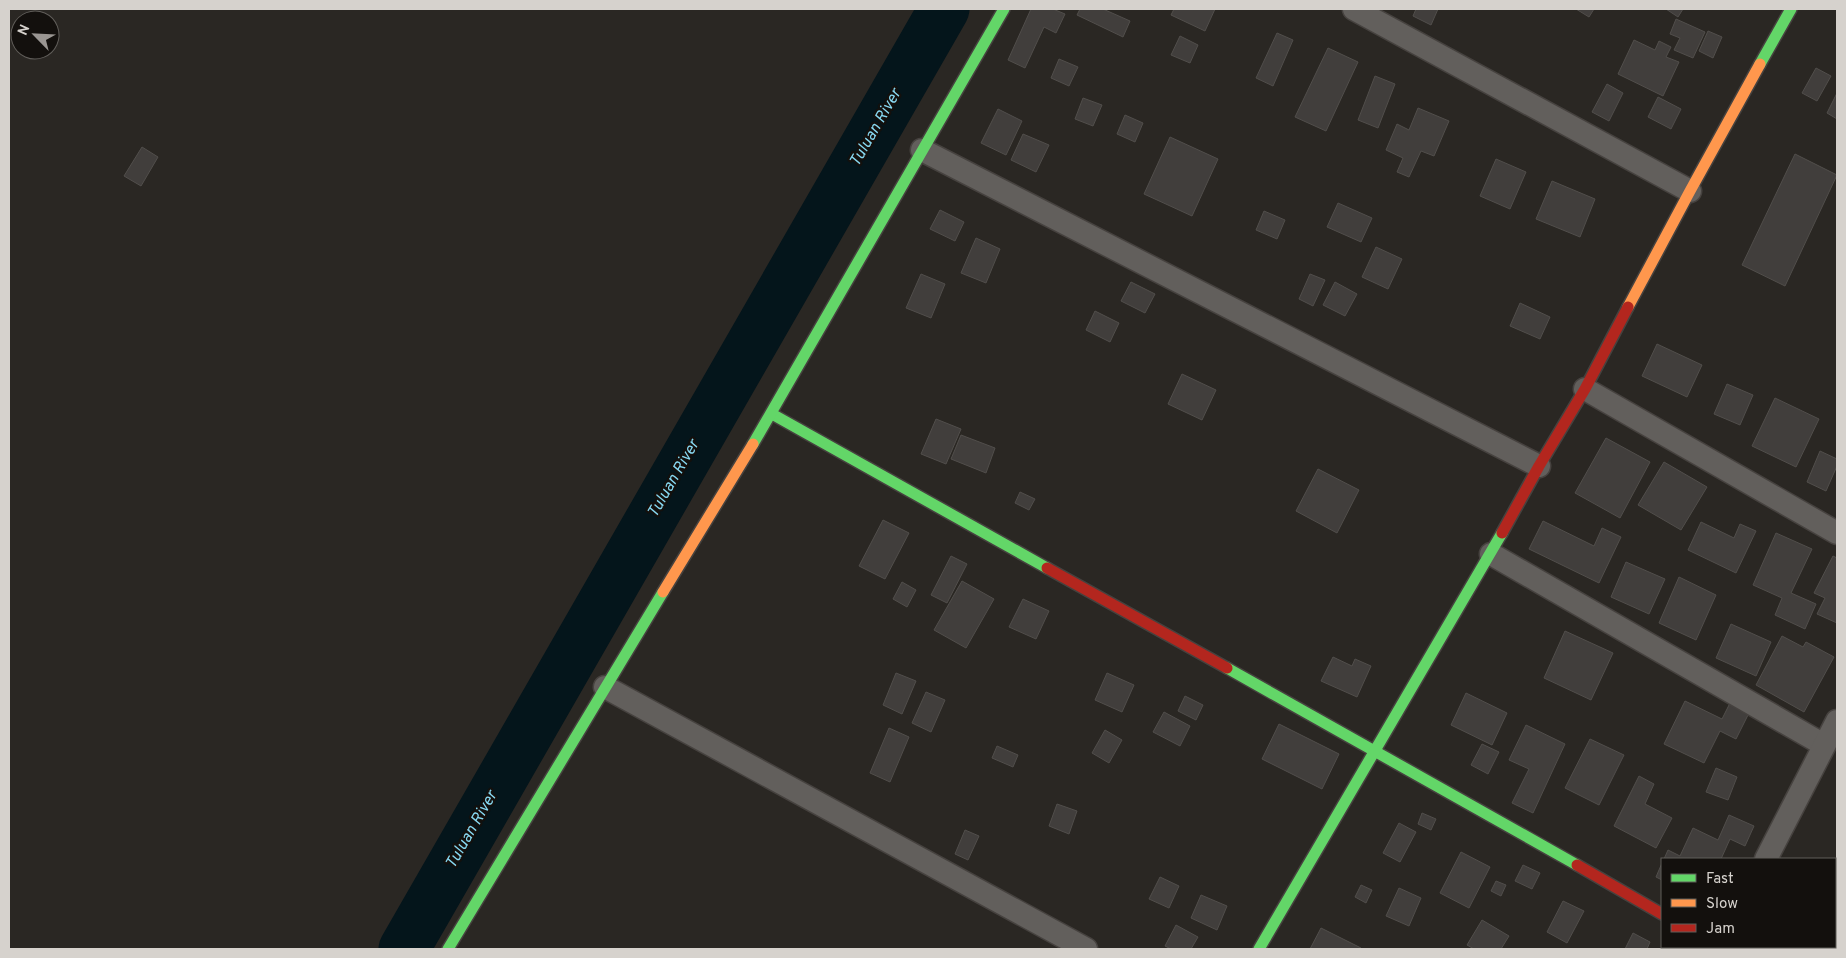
<svg xmlns="http://www.w3.org/2000/svg" width="1846" height="958" viewBox="0 0 1846 958" font-family="Overpass,sans-serif">
<style>
.lines{fill:none;stroke-linecap:round;stroke-linejoin:round}
.river{stroke:#04151b;stroke-width:51}
.building{fill:#413e3c;stroke:#514e4b}
.street-casing{stroke:#46423f;stroke-width:25}
.fast-casing{stroke:#46423f;stroke-width:14}
.slow-casing{stroke:#46423f;stroke-width:14}
.jam-casing{stroke:#46423f;stroke-width:14}
.street{stroke:#625f5c;stroke-width:22}
.fast{stroke:#63d668;stroke-width:11}
.slow{stroke:#ff974d;stroke-width:11}
.jam{stroke:#b3261e;stroke-width:11}
.labels{text-anchor:middle;dominant-baseline:central;stroke-width:4.5;stroke-linejoin:round;paint-order:stroke}
.water-label{font-size:16px;font-style:italic;fill:#87d8f1;stroke:#13100d}
</style>
<rect width="100%" height="100%" fill="#2a2723"/>
<g class="lines">
<path class="river" d="M404,949L944,9"/>
</g>
<g class="building">
<path d="M1031,9H1053L1065,14L1056,33L1044,27L1025,68L1008,60Z"/>
<path d="M1080,9H1103L1130,21L1123,37L1077,15Z"/>
<path d="M1174,9H1215L1205,31L1171,15Z"/>
<path d="M1416,9H1438L1431,25L1413,16Z"/>
<path d="M1576,9H1594L1589,17Z"/>
<path d="M1666,9H1683L1678,17Z"/>
<path d="M1676,19L1705,32L1693,58L1674,50L1680,38L1670,34Z"/>
<path d="M1708,31L1722,37L1713,58L1699,51Z"/>
<path d="M1277,33L1293,40L1273,86L1256,78Z"/>
<path d="M1180,36L1198,45L1190,63L1171,55Z"/>
<path d="M1634,40L1655,50L1659,41L1671,47L1666,57L1679,62L1663,96L1618,74Z"/>
<path d="M1328,48L1358,62L1326,131L1295,117Z"/>
<path d="M1059,59L1078,67L1069,86L1051,78Z"/>
<path d="M1816,68L1831,76L1817,101L1802,93Z"/>
<path d="M1375,76L1395,84L1378,128L1358,120Z"/>
<path d="M1607,84L1623,93L1609,121L1592,112Z"/>
<path d="M1837,93V119L1827,113Z"/>
<path d="M1658,97L1681,109L1671,129L1648,117Z"/>
<path d="M1083,98L1102,105L1093,126L1075,119Z"/>
<path d="M1418,108L1449,121L1434,156L1421,151L1409,177L1397,172L1403,158L1386,150L1397,124L1409,130Z"/>
<path d="M998,109L1022,121L1006,155L981,143Z"/>
<path d="M1125,115L1143,123L1135,142L1117,134Z"/>
<path d="M1023,134L1049,145L1036,172L1011,160Z"/>
<path d="M1170,137L1218,159L1192,216L1144,194Z"/>
<path d="M142,147L158,157L141,186L124,176Z"/>
<path d="M1795,154L1837,175L1785,286L1742,265Z"/>
<path d="M1496,159L1526,172L1510,209L1480,196Z"/>
<path d="M1552,181L1595,199L1580,237L1536,219Z"/>
<path d="M1338,203L1372,218L1361,242L1327,227Z"/>
<path d="M940,210L964,222L955,241L930,229Z"/>
<path d="M1264,211L1285,220L1277,239L1256,230Z"/>
<path d="M976,238L1000,249L986,283L961,273Z"/>
<path d="M1376,247L1402,259L1388,289L1362,277Z"/>
<path d="M921,274L945,284L931,318L906,308Z"/>
<path d="M1310,274L1325,280L1313,306L1299,299Z"/>
<path d="M1131,282L1155,294L1145,313L1121,301Z"/>
<path d="M1335,282L1357,294L1345,316L1323,305Z"/>
<path d="M1520,303L1550,317L1540,339L1510,326Z"/>
<path d="M1095,311L1119,323L1110,342L1086,330Z"/>
<path d="M1657,344L1702,365L1687,397L1642,376Z"/>
<path d="M1182,374L1216,390L1202,420L1168,404Z"/>
<path d="M1727,384L1753,395L1740,425L1714,414Z"/>
<path d="M1775,398L1819,419L1796,467L1752,446Z"/>
<path d="M936,419L961,429L946,464L921,454Z"/>
<path d="M961,435L995,448L986,473L951,459Z"/>
<path d="M1606,438L1650,462L1620,518L1575,493Z"/>
<path d="M1820,451L1837,459V466L1826,491L1807,482Z"/>
<path d="M1664,462L1707,487L1681,530L1638,505Z"/>
<path d="M1318,469L1359,490L1337,533L1296,511Z"/>
<path d="M1020,492L1035,499L1029,510L1015,503Z"/>
<path d="M883,520L909,533L885,579L859,566Z"/>
<path d="M1543,521L1594,546L1602,528L1621,537L1599,583L1529,549Z"/>
<path d="M1701,522L1734,538L1740,524L1756,531L1736,573L1688,550Z"/>
<path d="M1776,533L1812,549L1791,593L1816,604L1805,629L1775,615L1782,598L1753,585Z"/>
<path d="M951,556L967,564L947,603L931,595Z"/>
<path d="M1833,556L1837,558V623L1817,614L1825,598L1814,593Z"/>
<path d="M1626,562L1665,579L1649,614L1611,597Z"/>
<path d="M1679,577L1716,595L1696,640L1659,623Z"/>
<path d="M962,581L994,599L966,648L934,630Z"/>
<path d="M902,582L916,590L907,607L893,599Z"/>
<path d="M1023,599L1049,611L1036,639L1009,627Z"/>
<path d="M1731,624L1771,642L1756,676L1716,658Z"/>
<path d="M1565,631L1613,653L1591,700L1544,678Z"/>
<path d="M1782,636L1803,647L1806,642L1834,657L1804,712L1756,685Z"/>
<path d="M1333,657L1352,666L1355,659L1371,666L1357,697L1321,681Z"/>
<path d="M896,673L916,681L902,714L883,705Z"/>
<path d="M1107,673L1134,685L1122,712L1095,700Z"/>
<path d="M926,692L945,700L931,732L912,723Z"/>
<path d="M1466,693L1507,713L1492,745L1451,725Z"/>
<path d="M1185,696L1203,705L1196,720L1178,711Z"/>
<path d="M1685,701L1722,719L1730,703L1749,713L1736,739L1720,731L1704,763L1664,744Z"/>
<path d="M1164,712L1190,726L1180,746L1153,732Z"/>
<path d="M1279,724L1339,754L1322,789L1262,759Z"/>
<path d="M1526,725L1565,744L1533,813L1512,803L1529,769L1509,760Z"/>
<path d="M889,728L909,737L890,782L870,773Z"/>
<path d="M1105,730L1122,740L1109,763L1092,753Z"/>
<path d="M1590,739L1624,755L1599,805L1565,788Z"/>
<path d="M1482,744L1499,752L1488,774L1471,765Z"/>
<path d="M997,746L1018,755L1013,767L992,758Z"/>
<path d="M1716,768L1737,777L1728,800L1706,792Z"/>
<path d="M1639,776L1654,784L1645,804L1672,818L1656,848L1614,826Z"/>
<path d="M1057,804L1077,811L1069,834L1049,826Z"/>
<path d="M1422,813L1436,819L1431,830L1418,824Z"/>
<path d="M1729,815L1754,826L1745,846L1730,839L1721,859H1664L1668,850L1680,856L1693,828L1718,840Z"/>
<path d="M1399,823L1416,832L1400,862L1383,853Z"/>
<path d="M965,830L979,836L968,860L955,854Z"/>
<path d="M1461,852L1490,867L1469,908L1440,893Z"/>
<path d="M1662,863V880L1656,877Z"/>
<path d="M1523,865L1540,873L1532,889L1515,881Z"/>
<path d="M1160,877L1179,886L1169,908L1149,899Z"/>
<path d="M1496,881L1506,885L1501,896L1491,891Z"/>
<path d="M1361,885L1372,890L1366,903L1355,897Z"/>
<path d="M1399,888L1421,898L1409,926L1386,916Z"/>
<path d="M1201,895L1227,906L1217,930L1191,918Z"/>
<path d="M1563,901L1584,911L1567,943L1547,932Z"/>
<path d="M1482,920L1509,936L1501,949H1474L1467,945Z"/>
<path d="M1176,925L1198,937L1191,949H1171L1165,946Z"/>
<path d="M1321,928L1361,948V949H1310Z"/>
<path d="M1633,933L1650,942L1647,949H1625Z"/>
</g>
<g class="lines">
<g class="street-casing">
<g id="street">
<path d="M1354,9L1690,191"/>
<path d="M922,150L1539,466"/>
<path d="M1585,389L1837,533"/>
<path d="M1491,554L1824,745"/>
<path d="M605,687L1086,949"/>
<path d="M1766,859L1837,721"/>
<path d="M1720,947L1724,949"/>
</g>
</g>
<g class="fast-casing">
<g id="fast">
<path d="M1760,64L1791,9"/>
<path d="M772,414L1047,568"/>
<path d="M753,444L1004,9"/>
<path d="M1227,668L1577,865"/>
<path d="M448,949L663,592"/>
<path d="M1259,949L1502,533"/>
</g>
</g>
<g class="slow-casing">
<g id="slow">
<path d="M1628,307L1690,191L1760,64"/>
<path d="M663,592L753,444"/>
</g>
</g>
<g class="jam-casing">
<g id="jam">
<path d="M1502,533L1539,466L1585,389L1628,307"/>
<path d="M1047,568L1227,668"/>
<path d="M1577,865L1662,914"/>
</g>
</g>
<use href="#street" class="street"/>
<use href="#fast" class="fast"/>
<use href="#slow" class="slow"/>
<use href="#jam" class="jam"/>
</g>
<g class="labels">
<g class="water-label">
<text transform="translate(876 128) rotate(-60)">Tuluan River</text>
<text transform="translate(674 479) rotate(-60)">Tuluan River</text>
<text transform="translate(472 830) rotate(-60)">Tuluan River</text>
</g>
</g>
<rect width="1846" height="958" fill="none" stroke="#d6d2cd" stroke-width="20"/>
<rect x="1661" y="858" width="175" height="90" fill="#13100d" stroke="#615e5a"/>
<rect x="1671" y="874" width="25" height="8" fill="#63d668" stroke="#615e5a"/>
<text x="1706" y="883" font-size="15" fill="#d6d2cd">Fast</text>
<rect x="1671" y="899" width="25" height="8" fill="#ff974d" stroke="#615e5a"/>
<text x="1706" y="908" font-size="15" fill="#d6d2cd">Slow</text>
<rect x="1671" y="924" width="25" height="8" fill="#b3261e" stroke="#615e5a"/>
<text x="1706" y="933" font-size="15" fill="#d6d2cd">Jam</text>
<g transform="translate(35 35) rotate(294)"><circle r="24" fill="#13100d" stroke="#615e5a"/>
<path d="M0-4L9 19L0 12L-9 19Z" fill="#9a9692"/>
<text y="-8" font-size="14" font-weight="bold" text-anchor="middle" fill="#d6d2cd">N</text>
</g>
</svg>
